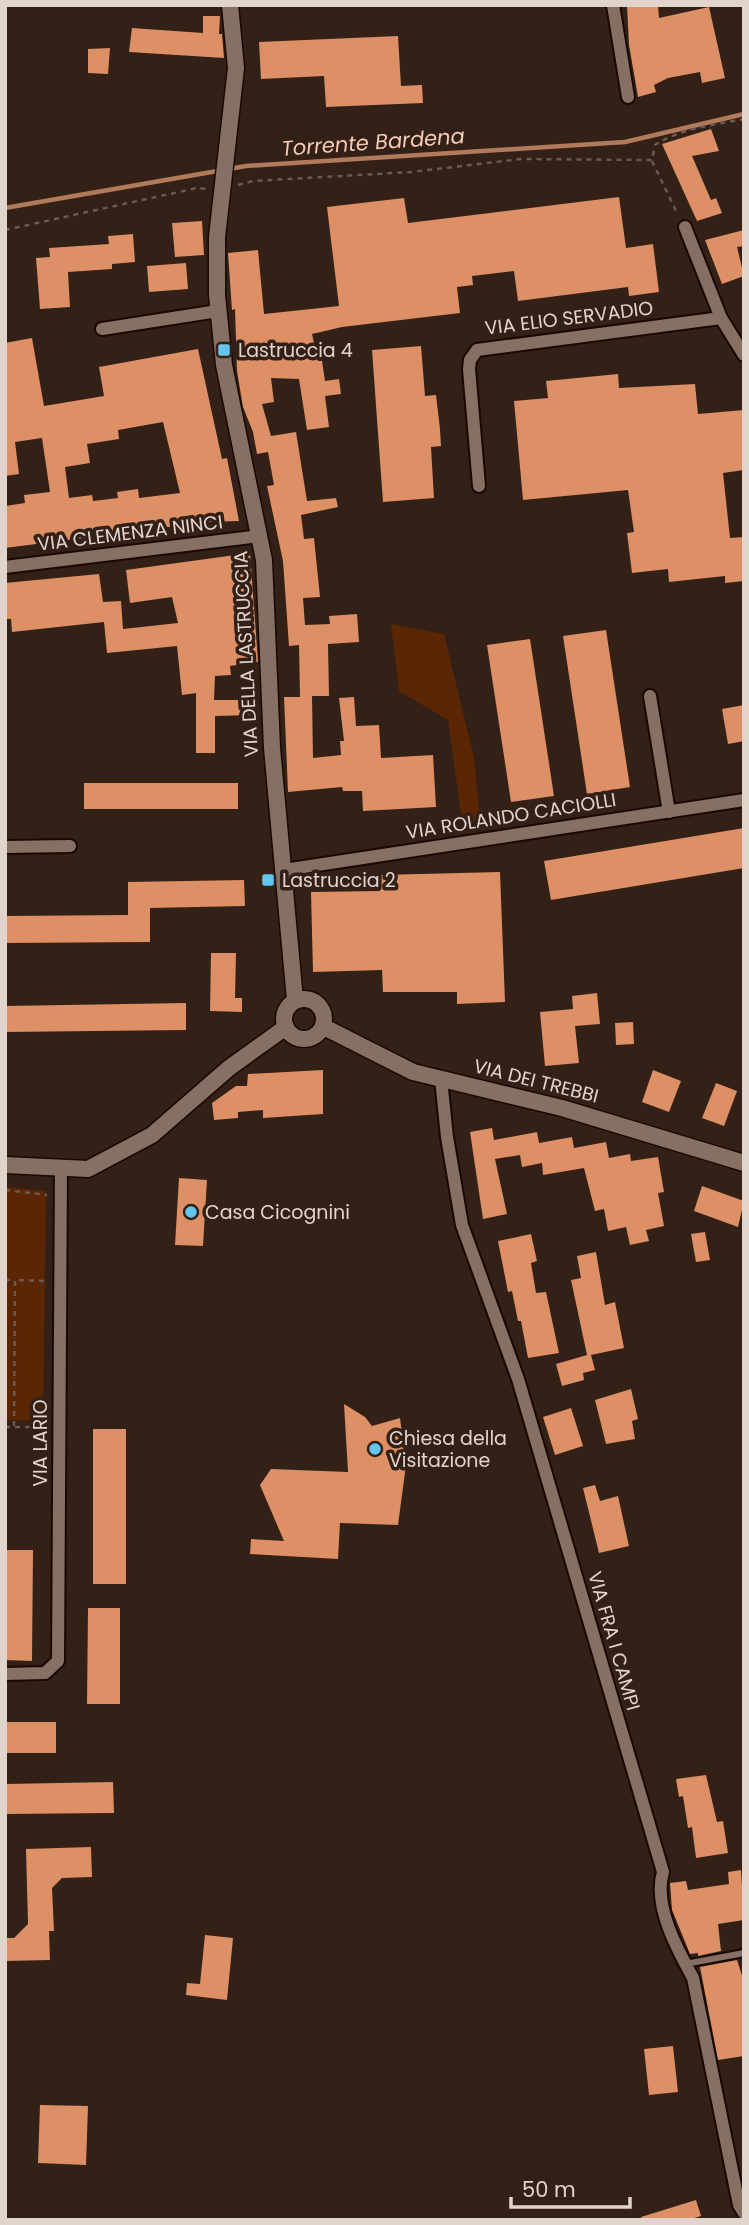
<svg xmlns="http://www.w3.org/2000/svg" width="749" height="2225" viewBox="0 0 749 2225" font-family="Poppins,sans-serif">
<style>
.green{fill:#5b2603}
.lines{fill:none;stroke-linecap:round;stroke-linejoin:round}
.stream{stroke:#b17a5b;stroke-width:4.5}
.building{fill:#dd8f65;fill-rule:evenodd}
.service-casing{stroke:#1a0903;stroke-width:10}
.minor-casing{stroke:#1a0903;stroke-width:16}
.tertiary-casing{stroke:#1a0903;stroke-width:19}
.path{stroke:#6b5a51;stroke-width:2.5;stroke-dasharray:5 5;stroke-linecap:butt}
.service{stroke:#866f63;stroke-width:6}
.minor{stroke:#866f63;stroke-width:12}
.tertiary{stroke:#866f63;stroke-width:16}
.poi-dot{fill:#64c5ee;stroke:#332016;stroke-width:2.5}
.labels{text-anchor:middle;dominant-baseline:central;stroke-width:7;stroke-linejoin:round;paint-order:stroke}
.street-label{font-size:19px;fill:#e1d4cd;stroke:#332016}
.poi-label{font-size:19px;fill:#e1d4cd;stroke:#332016;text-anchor:start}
.water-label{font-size:21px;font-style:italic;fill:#f6cbb5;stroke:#332016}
</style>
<rect width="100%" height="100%" fill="#332016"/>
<g class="green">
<path d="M391,624L444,634L474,758L481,826L463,829L448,720L399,691Z"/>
<path d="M5,1187L46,1191L43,1421L5,1420Z"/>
</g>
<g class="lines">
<path class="stream" d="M5,208L246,166L625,142L744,114"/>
</g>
<g class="building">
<path d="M627,5H658L659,18L709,7L725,78L702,83L700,72L668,78L654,85L656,92L638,97L629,45Z"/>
<path d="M203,16H220L219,34H222L224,58L129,52L132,28L203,33Z"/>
<path d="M398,36L401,86L422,85L423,103L326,107L324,76L261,79L259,42Z"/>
<path d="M110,48L108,74L88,73V49Z"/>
<path d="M711,129L719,151L692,156L711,200L716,198L722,213L697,221L662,144Z"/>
<path d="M619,197L626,248L653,244L659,292L629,296L628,287L518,301L514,271L472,276L473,285L457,287L460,313L342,327L312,334L318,361H322L325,381L339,379L341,394L325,396L329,427L307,430L299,379L271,378L274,402L262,404L271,436L296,432L307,501L336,498L338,507L301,515L304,539L314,538L320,597L303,598L305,625L330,624L329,616L357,614L359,642L328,644L329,696H312L313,758L341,755L340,741H344L339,698L354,697L356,726L379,725L381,758L433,755L436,807L363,811L362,791H343L342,787L288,792L284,697H300L299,645L289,646L283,561L267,486L274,485L268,452L257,454L253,432L243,407L237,371L235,309L232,310L228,253L258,250L264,314L339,306L327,207L404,198L408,223Z"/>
<path d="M202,221L204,255L175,257L172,223Z"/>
<path d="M744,230V246L737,247L744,276L722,284L705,240Z"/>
<path d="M133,234L135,262L112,264V269L68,272L70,307L40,309L36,258L50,257L49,248L109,244L108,236Z"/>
<path d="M186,263L188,289L149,292L147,266Z"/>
<path d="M32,338L44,406L104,396L99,367L198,349L222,459L227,458L239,521L207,522L5,548V506L25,503L24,495L50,492L42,438L15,442L19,474L5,476V343ZM163,422L180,493L139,498L138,489L117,492L118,498L93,501L92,495L69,498L65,467L90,463L87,444L119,439L118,430Z"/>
<path d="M421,346L425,396L436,395L440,429L441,446L431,447L434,498L383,502L372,350Z"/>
<path d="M618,374L619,388L695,384L698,414L744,410V470L723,473L730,538L744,537V581L725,583V576L669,582L668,569L632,573L627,533L634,532L628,490L523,500L514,401L548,398L546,381Z"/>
<path d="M250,553L258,662L230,666L231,675L215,676L214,700H253L254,715L215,716V753H196V693L182,695L177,646L107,653L104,622L12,632L11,619H5V583L99,574L103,602L121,601L123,629L178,623L172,597L130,603L126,570Z"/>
<path d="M606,630L630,787L587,794L563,636Z"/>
<path d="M530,639L554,796L511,802L487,645Z"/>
<path d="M744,705V741L728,744L722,709Z"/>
<rect x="84" y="783" width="154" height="26"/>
<path d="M744,828V868L551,900L544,861Z"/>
<path d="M500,872L505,1002L457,1004V992H383L382,970L313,972L311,892L380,891V875Z"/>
<path d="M244,880L245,906L150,908V942L5,943V916L128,915V882Z"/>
<path d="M211,953H236L235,998H242V1012L210,1011Z"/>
<path d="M597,993L600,1024L575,1026L579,1063L545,1066L540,1012L573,1009L572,996Z"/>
<path d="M186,1003V1030L5,1032V1006Z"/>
<path d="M633,1022L634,1044L616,1045L615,1023Z"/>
<path d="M323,1070V1114L263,1118V1110L238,1112V1118L214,1120L212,1103L236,1086H247L248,1074Z"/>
<path d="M653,1070L681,1081L669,1112L642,1102Z"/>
<path d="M716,1083L737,1091L724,1126L702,1118Z"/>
<path d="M492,1128L494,1140L537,1132L539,1143L572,1137L574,1148L606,1142L609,1158L630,1154L631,1161L658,1157L664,1192L658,1193L664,1226L646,1230L649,1241L630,1245L626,1227L608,1231L604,1209L595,1211L584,1168L543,1175L542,1163L522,1167L520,1155L495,1159L507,1214L483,1219L470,1132Z"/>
<path d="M179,1178L207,1180L203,1246L175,1245Z"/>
<path d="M702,1186L744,1201L738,1227L694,1211Z"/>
<path d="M705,1232L710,1260L696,1262L691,1234Z"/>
<path d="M531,1234L537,1261L531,1263L536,1293L546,1292L559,1353L528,1358L521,1321H518L512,1291L508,1292L498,1241Z"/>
<path d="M596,1252L605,1305L615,1302L624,1348L591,1355L595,1370L583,1373L584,1380L562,1386L556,1364L587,1355L571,1280L581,1278L577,1256Z"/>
<path d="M631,1389L638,1419L632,1421L635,1439L606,1444L595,1400Z"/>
<path d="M344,1404L365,1417L372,1426L400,1418L406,1465L398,1525L340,1523L338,1559L250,1554L251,1539L284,1541L260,1485L271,1469L348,1472Z"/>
<path d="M571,1408L583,1446L555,1455L543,1417Z"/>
<rect x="93" y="1429" width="33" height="155"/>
<path d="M595,1485L600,1501L618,1496L629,1546L599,1553L583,1488Z"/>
<path d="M5,1550H33L32,1661L5,1660Z"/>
<path d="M88,1608H120V1704H87Z"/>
<rect x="5" y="1722" width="51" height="31"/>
<path d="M706,1775L717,1822L723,1821L728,1853L696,1858L692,1827L688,1828L683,1796L679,1797L676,1779Z"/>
<path d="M113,1782L114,1813L5,1814V1784Z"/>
<path d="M91,1847L92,1877L62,1878L52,1888L54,1931H49L50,1960L5,1961V1938H14L28,1924L26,1849Z"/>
<path d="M741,1870L744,1920L718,1924L721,1951L698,1956V1953L690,1954L672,1910L670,1883L686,1881L688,1890L729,1884L728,1872Z"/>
<path d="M205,1935L233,1938L227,2000L186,1995L187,1983L200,1984Z"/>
<path d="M737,1960L744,1982V2056L718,2060L700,1967Z"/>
<path d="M673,2046L678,2092L649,2095L644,2049Z"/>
<path d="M40,2105L88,2106L86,2165L38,2163Z"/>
<path d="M696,2200L701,2216L688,2220H642L641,2217Z"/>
</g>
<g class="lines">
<g class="service-casing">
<path id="service" d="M685,1964L744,1953"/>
</g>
<g class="minor-casing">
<g id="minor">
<path d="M613,5L628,97"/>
<path d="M685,227L721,318L744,355"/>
<path d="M102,329L218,311"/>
<path d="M479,486L469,369L470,360L477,350L721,318"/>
<path d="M5,567L260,536"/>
<path d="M650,696L669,812"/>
<path d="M5,847L70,846"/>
<path d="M284,870L744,800"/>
<path d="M441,1079L447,1137L462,1225L518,1379L663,1872C653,1905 677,1949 693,1978L739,2205L744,2213"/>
<path d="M5,1674L45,1673L58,1661L61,1167"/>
</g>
</g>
<g class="tertiary-casing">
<g id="tertiary">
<path d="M230,5L236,68L217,237V295L224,365L264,560L272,748L295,1000"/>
<circle cx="304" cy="1019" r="20"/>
<path d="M324,1027L413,1072L562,1108L744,1163"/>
<path d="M5,1165L88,1169L152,1135L229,1068L286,1027"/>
</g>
</g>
<g class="path">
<path d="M652,161L678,215"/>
<path d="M238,185L253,181L411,172L521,159L652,160L655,145C681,128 714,125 744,119"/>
<path d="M5,230L197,188L207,189"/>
<path d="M5,1190L47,1195"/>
<path d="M5,1280H15"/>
<path d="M14,1426L15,1280L48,1281"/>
<path d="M5,1427H46"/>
</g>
<use href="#service" class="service"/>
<use href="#minor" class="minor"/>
<use href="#tertiary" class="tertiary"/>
</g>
<g class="poi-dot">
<rect x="217" y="343" width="14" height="14" rx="3.5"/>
<rect x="261" y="873" width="14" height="14" rx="3.5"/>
<circle cx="191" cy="1212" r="7"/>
<circle cx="375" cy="1449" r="7"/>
</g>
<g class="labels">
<g class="street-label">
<text transform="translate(569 318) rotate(-7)">VIA ELIO SERVADIO</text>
<text transform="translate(130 533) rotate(-7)">VIA CLEMENZA NINCI</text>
<text transform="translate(246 654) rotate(-93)">VIA DELLA LASTRUCCIA</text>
<text transform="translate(511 816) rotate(-9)">VIA ROLANDO CACIOLLI</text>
<text transform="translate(536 1081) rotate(14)">VIA DEI TREBBI</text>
<text transform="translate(40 1443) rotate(-90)">VIA LARIO</text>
<text transform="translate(614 1641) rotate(74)">VIA FRA I CAMPI</text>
</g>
<g class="poi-label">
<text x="238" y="350">Lastruccia 4</text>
<text x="282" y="880">Lastruccia 2</text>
<text x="205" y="1212">Casa Cicognini</text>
<text x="389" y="1438">Chiesa della<tspan x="389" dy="22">Visitazione</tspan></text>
</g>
<g class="water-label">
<text transform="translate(373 142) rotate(-4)">Torrente Bardena</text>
</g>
</g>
<rect width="749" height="2225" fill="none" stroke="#e1d4cd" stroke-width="14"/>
<path d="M511 2197v10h119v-10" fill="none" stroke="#e1d4cd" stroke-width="3.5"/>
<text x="522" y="2197" font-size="21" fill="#e1d4cd" stroke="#332016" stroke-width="5" paint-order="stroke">50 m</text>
</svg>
